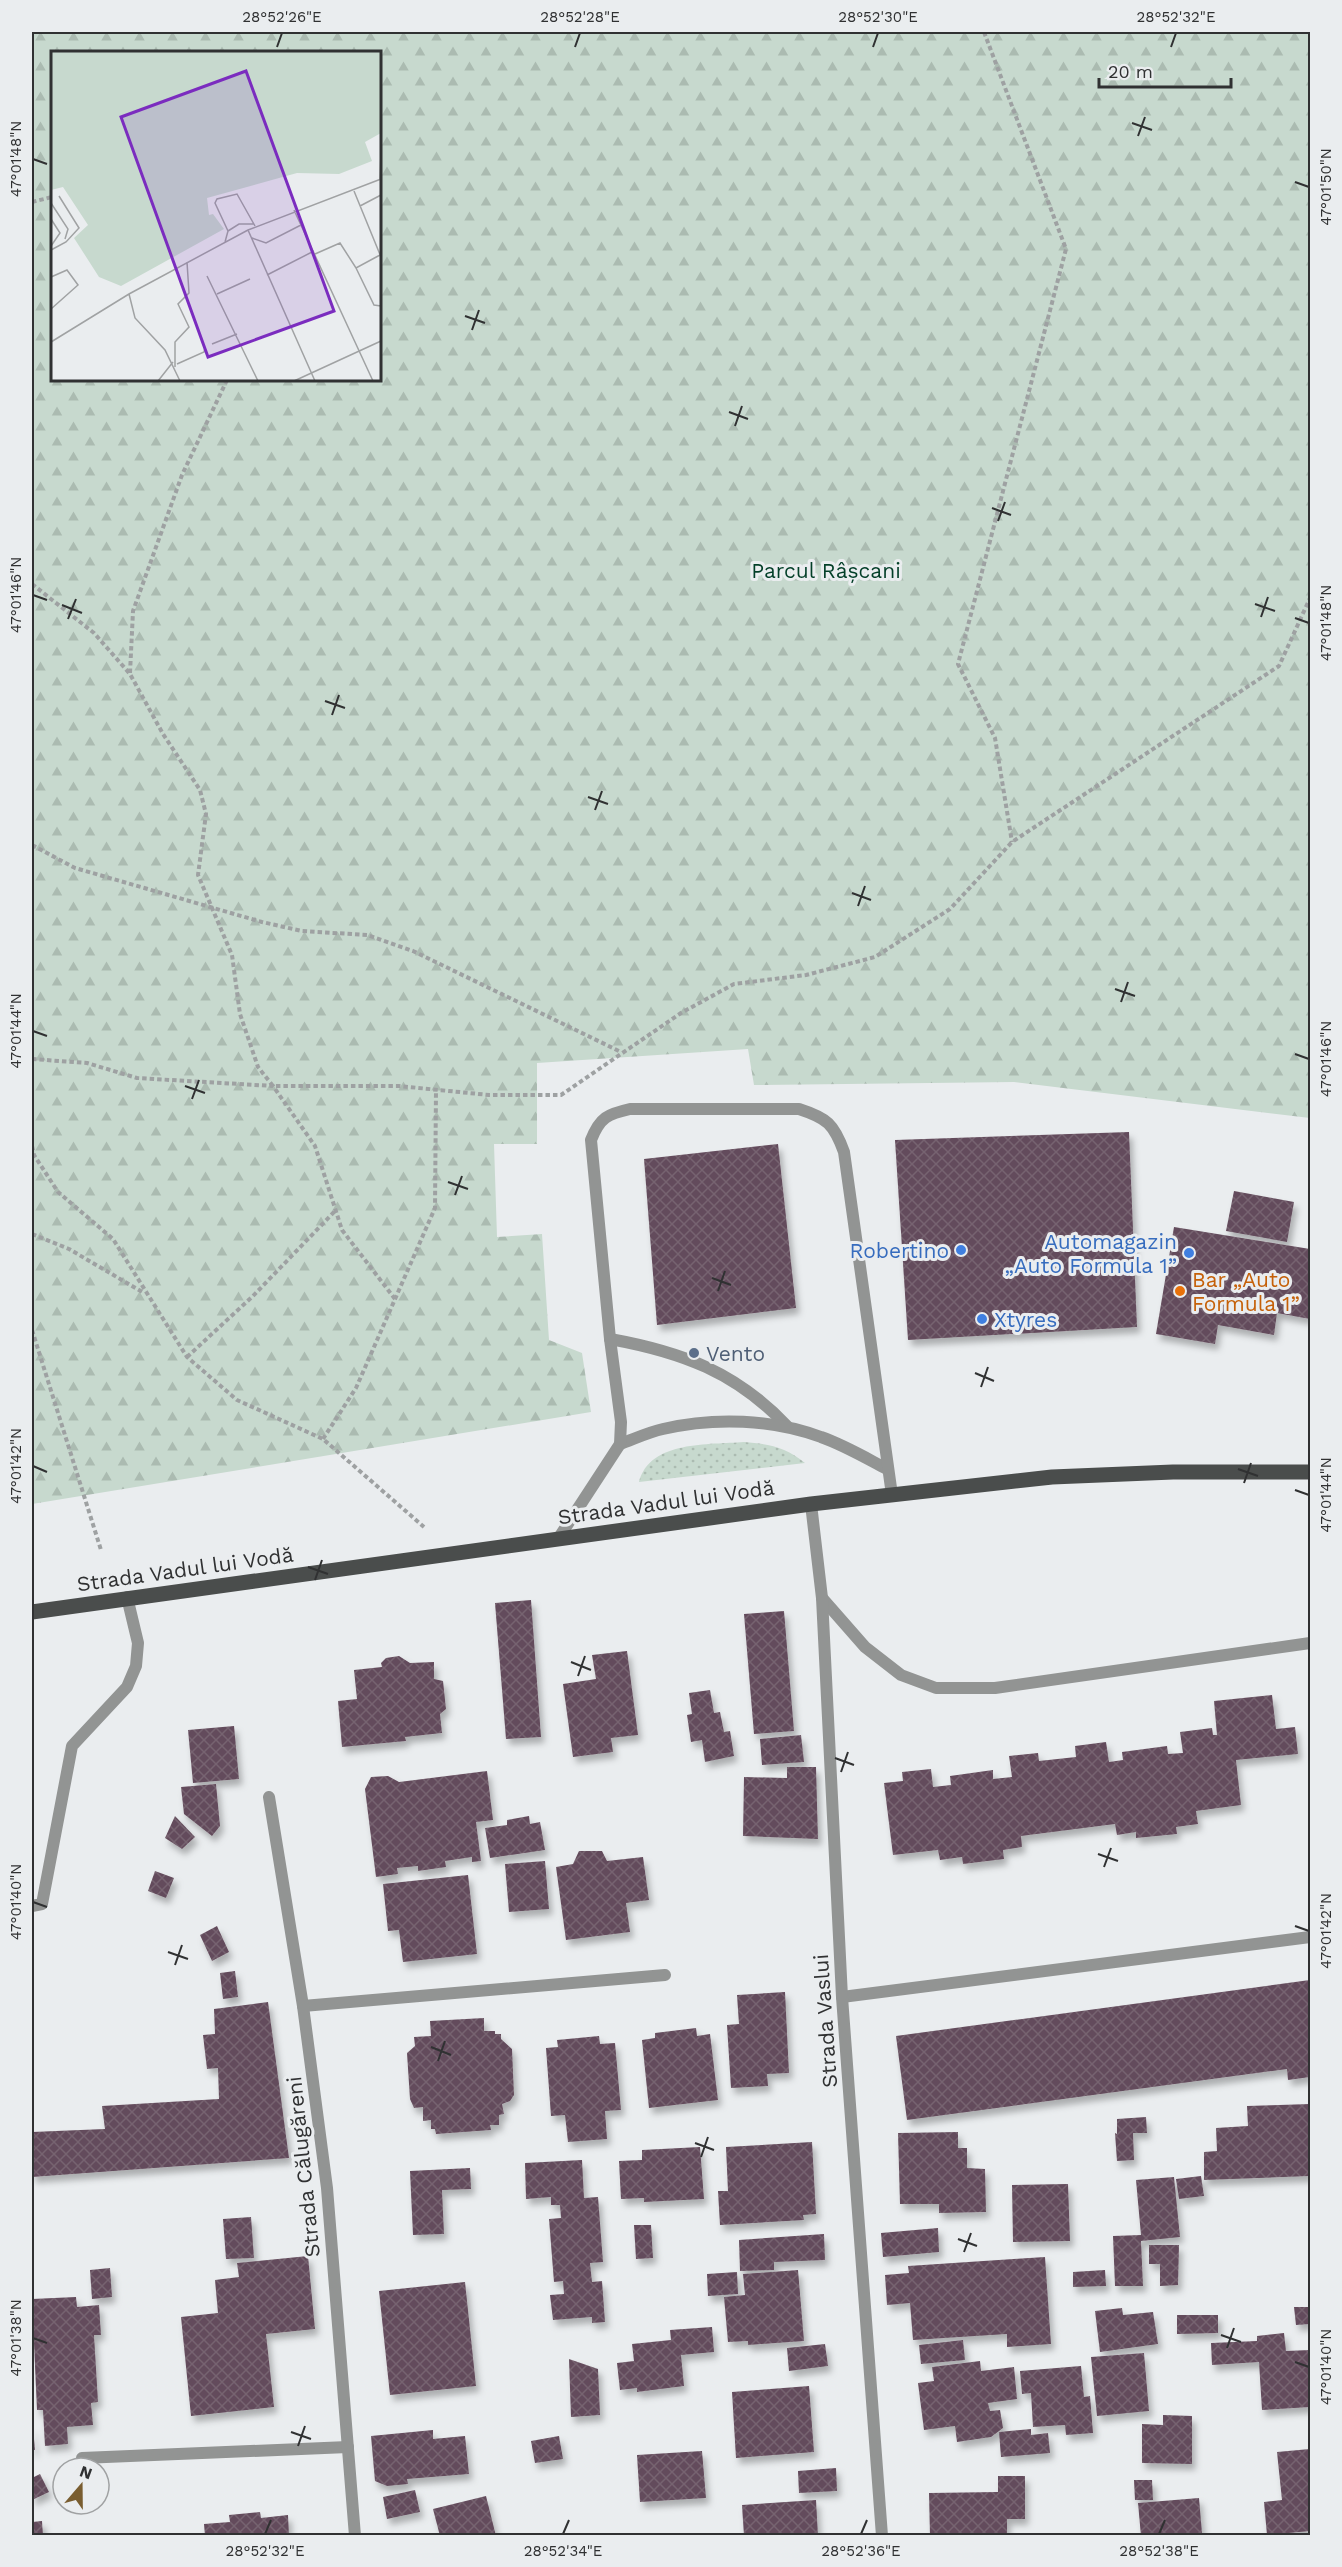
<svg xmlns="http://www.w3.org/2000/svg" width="1342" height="2567" viewBox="0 0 1342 2567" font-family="'Work Sans',sans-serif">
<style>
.grass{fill:url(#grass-dots)}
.forest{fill:url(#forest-firs);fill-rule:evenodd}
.building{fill:url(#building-cross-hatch);filter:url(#shadow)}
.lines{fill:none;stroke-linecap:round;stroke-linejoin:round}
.path{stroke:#9ea1a2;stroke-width:4;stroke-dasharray:4.5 3;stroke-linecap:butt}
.lane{stroke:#929493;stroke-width:12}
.street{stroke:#929493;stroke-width:12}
.primary{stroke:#4a4d4c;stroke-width:15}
.ticks{fill:none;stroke:#303132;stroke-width:2}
.shop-dot{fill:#3f7fe0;stroke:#eaedef;stroke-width:2}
.food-dot{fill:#e8710a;stroke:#eaedef;stroke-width:2}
.service-dot{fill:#5c6f8a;stroke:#eaedef;stroke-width:2}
.labels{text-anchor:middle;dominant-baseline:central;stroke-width:6;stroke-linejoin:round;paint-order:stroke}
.park-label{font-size:21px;fill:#033f28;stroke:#eaedef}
.shop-label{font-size:21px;fill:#366cbe;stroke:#eaedef;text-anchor:end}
.food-label{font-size:21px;fill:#c56008;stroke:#eaedef;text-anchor:start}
.service-label{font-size:21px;fill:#4e5e75;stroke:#eaedef;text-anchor:start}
.street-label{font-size:21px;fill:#303132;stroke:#eaedef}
.inset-road{fill:none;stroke:#a0a2a3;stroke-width:1.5}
.view{fill:#7b2cbf;fill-opacity:0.15;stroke:#7b2cbf;stroke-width:3}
.inset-edge{fill:none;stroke:#303132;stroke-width:3}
.neatline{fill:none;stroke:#303132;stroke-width:2}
.ticks-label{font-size:15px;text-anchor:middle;fill:#303132}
</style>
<defs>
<pattern id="grass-dots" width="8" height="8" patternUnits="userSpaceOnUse" patternTransform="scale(1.5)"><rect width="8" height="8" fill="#c7d9ce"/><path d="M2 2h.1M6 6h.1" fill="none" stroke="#abbbb1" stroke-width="1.8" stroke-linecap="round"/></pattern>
<pattern id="forest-firs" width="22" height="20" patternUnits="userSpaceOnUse" patternTransform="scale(1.5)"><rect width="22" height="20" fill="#c7d9ce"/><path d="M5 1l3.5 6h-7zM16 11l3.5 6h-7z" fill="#abbbb1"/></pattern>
<pattern id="building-cross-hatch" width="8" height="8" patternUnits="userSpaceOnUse" patternTransform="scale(1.5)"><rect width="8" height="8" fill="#634b5b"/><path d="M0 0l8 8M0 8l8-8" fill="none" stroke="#766370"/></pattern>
<filter id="shadow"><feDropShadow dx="3.5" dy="6" stdDeviation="3" flood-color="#0004"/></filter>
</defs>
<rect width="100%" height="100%" fill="#eaedef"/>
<path class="grass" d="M744,1442C768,1444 786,1447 805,1463L639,1482C650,1440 709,1445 744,1442Z"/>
<path class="forest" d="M32,32H1310V1118L1014,1082L754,1085L748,1049L537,1063V1144H494L497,1237L542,1234L549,1340L582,1353L591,1412L32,1504ZM52,52H380V380H52Z"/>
<g class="building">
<path d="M1129,1132L1137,1327L908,1340L895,1140Z"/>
<path d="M778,1144L796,1308L657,1325L644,1159Z"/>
<path d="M1234,1191L1294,1202L1287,1242L1226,1231Z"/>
<path d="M1174,1227L1310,1249V1319L1277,1313L1274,1335L1218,1325L1215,1344L1156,1334Z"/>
<path d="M531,1600L541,1737L506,1739L495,1603Z"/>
<path d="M784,1611L794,1731L754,1734L744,1614Z"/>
<path d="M627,1651L638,1735L611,1738L613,1752L573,1757L563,1684L596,1679L592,1655Z"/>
<path d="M399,1656L410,1663L434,1662V1679L443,1681L446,1709L440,1714L442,1733L405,1737L406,1741L342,1747L338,1701L357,1699L354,1670L382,1667L381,1663L386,1658Z"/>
<path d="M710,1690L714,1713L720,1712L724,1732L730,1731L734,1756L705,1762L702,1740L691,1742L687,1715L692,1714L689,1693Z"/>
<path d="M1272,1695L1276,1729L1295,1727L1298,1754L1236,1760L1241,1805L1196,1811L1198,1824L1176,1827L1177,1834L1136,1838V1832L1117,1835L1115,1824L1021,1836L1022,1847L1003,1850L1004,1859L963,1864L962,1857L940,1860L938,1850L893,1855L884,1783L903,1781L902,1772L931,1769L933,1787L951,1785L950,1776L993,1770V1779L1012,1777L1009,1756L1038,1753L1039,1761L1076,1757L1075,1746L1106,1742L1109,1762L1123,1760L1122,1752L1167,1746L1168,1754L1183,1753L1180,1732L1212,1728L1213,1735H1217L1214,1701Z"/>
<path d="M234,1726L239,1779L193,1783L188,1730Z"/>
<path d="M801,1735L804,1762L762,1765L760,1739Z"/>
<path d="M787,1767H816L818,1839L743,1836L744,1777L787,1778Z"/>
<path d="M487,1771L493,1820L476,1822L481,1861L472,1862V1857L445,1861L446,1867L418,1871V1866L397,1868L398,1874L376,1877L365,1789L371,1777L388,1776L399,1782Z"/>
<path d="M216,1784L220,1826L212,1836L184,1814L181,1787Z"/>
<path d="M175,1816L195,1837L182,1849L165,1838Z"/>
<path d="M529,1816L530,1824L540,1822L545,1850L490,1858L485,1828L507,1825V1820Z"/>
<path d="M579,1851H602L607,1861L643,1857L649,1900L626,1903L630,1932L566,1940L556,1867L573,1864Z"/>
<path d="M545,1861L549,1909L509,1912L505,1864Z"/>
<path d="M155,1871L174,1878L166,1898L148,1891Z"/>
<path d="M468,1875L477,1954L403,1962L399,1930L388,1931L383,1884Z"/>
<path d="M217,1926L229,1952L212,1961L200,1935Z"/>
<path d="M235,1971L238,1997L223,1999L220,1973Z"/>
<path d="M1310,1980V2077L1288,2080L1287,2069L907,2120L896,2036Z"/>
<path d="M785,1992L789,2073L767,2074L768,2086L731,2088L727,2025L739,2024L737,1995Z"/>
<path d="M268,2002L289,2158L32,2177V2132L105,2129L102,2106L219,2099L218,2068L207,2069L203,2035L215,2034L214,2009Z"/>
<path d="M484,2018V2031H495V2034H501V2039L512,2049L514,2095L510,2101L502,2104L504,2114L499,2115V2125H490L491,2130L436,2134L435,2129H431V2120L423,2121V2107L414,2108L410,2099L407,2053L415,2046L414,2037L431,2036L430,2021Z"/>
<path d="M696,2028L697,2036L710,2034L718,2100L649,2108L642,2040L655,2038V2033Z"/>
<path d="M599,2036L600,2044L615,2043L621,2110L605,2111L607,2139L568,2142L565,2115L551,2116L546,2048L558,2047L557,2040Z"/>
<path d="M1310,2104V2176L1204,2180V2152L1217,2151L1216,2128L1248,2126L1247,2106Z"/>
<path d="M1146,2117L1147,2133H1133L1134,2160L1117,2161L1115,2133L1117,2134V2119Z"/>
<path d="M958,2132V2148H967V2168L985,2169L986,2212L939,2213V2204H900L898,2133Z"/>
<path d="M812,2142L816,2214L803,2215L804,2220L720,2225L718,2191H728L726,2147Z"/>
<path d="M700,2147L704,2199L644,2202V2198L621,2199L619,2161L642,2160V2150Z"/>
<path d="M582,2160L584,2198L598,2197L603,2262L590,2263L592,2282L602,2281L605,2322L592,2323V2317L553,2320L550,2295L564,2294L563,2281L554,2282L549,2219L561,2218L560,2205H551V2197L526,2199L525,2163Z"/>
<path d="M470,2168L471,2189L442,2190L444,2234L413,2235L410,2171Z"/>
<path d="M1201,2176L1204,2196L1179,2199L1176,2179Z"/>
<path d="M1174,2177L1180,2237L1141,2241L1143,2286H1115L1113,2236L1141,2235L1136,2180Z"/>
<path d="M1068,2184L1070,2241L1013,2242L1012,2185Z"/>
<path d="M251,2217L254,2258L226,2259L223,2219Z"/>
<path d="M634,2225H651L653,2258L636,2259Z"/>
<path d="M938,2228L939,2252L883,2257L881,2233Z"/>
<path d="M824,2234L825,2260L774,2262V2270L740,2271L739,2240Z"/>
<path d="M1149,2245H1179L1178,2285L1160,2286V2264H1149Z"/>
<path d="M308,2256L315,2329L266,2334L274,2407L191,2416L181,2317L218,2313L215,2280L239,2277L237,2263Z"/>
<path d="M1045,2257L1051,2344L1007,2347V2334L913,2340L910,2303L887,2305L885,2275L909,2273L908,2266Z"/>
<path d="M110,2268L112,2297L92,2299L90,2270Z"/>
<path d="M798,2270L804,2341L748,2345V2341L728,2342L724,2297L745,2295L743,2274Z"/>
<path d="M1105,2270L1106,2286L1073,2287V2272Z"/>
<path d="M737,2272L738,2294L708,2296L707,2274Z"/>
<path d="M465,2282L476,2386L390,2395L379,2291Z"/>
<path d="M76,2297L77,2307L99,2305L101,2335H94L98,2402L91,2403L93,2425L67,2427L68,2444L45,2446L43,2410H37L32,2299Z"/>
<path d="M1294,2307H1310V2324L1296,2325Z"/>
<path d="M1122,2308L1123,2315L1153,2312L1158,2344L1100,2352L1095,2311Z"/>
<path d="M1177,2315H1218V2333L1177,2334Z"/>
<path d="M712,2327L714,2352L681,2355L684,2386L637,2392V2388L620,2390L617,2363L634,2361L632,2344L671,2340L670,2330Z"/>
<path d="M1284,2333L1286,2351L1310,2350V2407L1262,2410L1259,2362L1212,2365L1211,2343L1257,2341V2336Z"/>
<path d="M963,2340L965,2360L921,2364L919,2345Z"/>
<path d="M825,2344L828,2366L789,2371L787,2348Z"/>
<path d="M1144,2353L1149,2411L1097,2416L1091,2357Z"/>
<path d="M569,2359L598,2369L600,2415L571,2417Z"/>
<path d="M980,2361L981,2371L1014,2367L1017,2399L988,2403L990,2411L1000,2410L1003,2428L991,2437L957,2442L955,2426L924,2430L918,2383L934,2381L932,2367Z"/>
<path d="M1081,2366L1084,2397L1090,2396L1093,2433L1066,2435L1065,2425L1033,2427L1031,2393L1022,2394L1020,2371Z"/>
<path d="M809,2386L814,2452L736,2458L732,2392Z"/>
<path d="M1163,2415L1192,2416V2464L1142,2463V2424L1163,2425Z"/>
<path d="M32,2428H33L35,2450H32Z"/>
<path d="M1031,2429V2435L1048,2433L1050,2453L1001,2457L999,2432Z"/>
<path d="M433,2430V2439L465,2436L469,2474L407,2479L408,2484L387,2486L375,2481L371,2436Z"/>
<path d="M559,2436L563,2459L535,2463L531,2441Z"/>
<path d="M1310,2449V2531L1267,2535L1264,2502L1282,2500L1277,2452Z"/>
<path d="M702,2451L706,2498L640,2502L637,2455Z"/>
<path d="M836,2468L837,2491L799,2493L798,2471Z"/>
<path d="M40,2474L49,2492L32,2500V2478Z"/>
<path d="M998,2476H1025V2519H1007V2536H930L929,2493L998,2492Z"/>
<path d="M1134,2480H1152L1153,2500H1135Z"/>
<path d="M415,2490L420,2512L387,2519L383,2497Z"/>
<path d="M486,2496L496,2536H440L433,2509Z"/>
<path d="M1199,2498L1202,2533L1141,2536L1138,2503Z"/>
<path d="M816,2500L818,2536H744L742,2505Z"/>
<path d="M260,2512L261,2518L288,2515L289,2536H205L204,2524L230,2522L229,2515Z"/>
<path d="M42,2521L43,2536H32V2522Z"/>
</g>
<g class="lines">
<g class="path">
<path d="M984,32L1066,249L958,664L995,738L1012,842"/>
<path d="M32,202L52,197"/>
<path d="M32,584L94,633L130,674L163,734L200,790L206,814L198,875L232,955L240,1014L258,1067L273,1086H399L489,1095H561L681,1013L734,984L806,975L875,957L950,909L1012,842L1279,666L1310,598"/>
<path d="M130,673L133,611L182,475L227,380"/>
<path d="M32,845L75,868L262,922L302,931L367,935L413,951L621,1052"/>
<path d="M32,1059L87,1063L137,1078L273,1086L315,1146L342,1230L395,1299"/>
<path d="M32,1146L34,1155L58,1192L113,1239L187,1357L237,1400L323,1439L424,1527"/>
<path d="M32,1234L69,1249L144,1293"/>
<path d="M32,1330L101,1550"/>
<path d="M187,1357L253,1296L336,1210"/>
<path d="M323,1439L356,1388L435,1208L436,1090"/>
</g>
<g class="lane">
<path d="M610,1339C682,1352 736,1372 787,1426"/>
<path d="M620,1444C634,1439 649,1432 663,1429C714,1417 773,1419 821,1437C844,1445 866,1458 887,1469"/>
<path d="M558,1539L620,1444L621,1422L610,1339L591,1140C600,1117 608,1114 630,1109H799C827,1118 834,1124 844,1152L892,1495"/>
<path d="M822,1598L865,1647L901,1675L936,1688H995L1310,1643"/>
<path d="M32,1906L42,1904L72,1746L127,1687L136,1666L138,1643L127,1597"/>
<path d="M842,1997L1310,1937"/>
<path d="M303,2006L665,1975"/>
<path d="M82,2458L348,2447"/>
</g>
<g class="street">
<path d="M811,1504L822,1598L842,1997L882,2536"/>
<path d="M269,1797L303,2006L327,2188L355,2536"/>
</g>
<path class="primary" d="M32,1612L811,1504L1052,1477L1173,1472H1310"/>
</g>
<path class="ticks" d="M277,47L282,33M575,47L580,33M873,47L878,33M1171,47L1176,33M1132,123L1152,130M1138,136L1145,117M33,159L47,164M1295,182L1309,187M465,316L485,323M472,330L479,310M729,412L748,419M735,426L742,406M992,508L1011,515M998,521L1005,502M33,595L47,600M1255,604L1275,611M62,605L82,613M1261,617L1268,597M1295,618L1309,623M68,619L76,599M325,701L345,708M332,715L339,695M588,797L608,804M595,810L602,791M852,893L871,900M858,906L865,886M1115,989L1135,996M1121,1002L1128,982M33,1031L47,1036M1295,1054L1309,1059M185,1086L205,1093M192,1099L199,1080M448,1182L468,1189M455,1195L462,1176M712,1278L731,1285M718,1291L725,1271M975,1373L994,1381M981,1387L988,1367M33,1466L47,1472M1238,1469L1258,1476M1244,1483L1251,1463M1295,1490L1309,1495M308,1567L328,1574M315,1580L322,1560M571,1662L591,1670M578,1676L585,1656M835,1758L854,1765M841,1772L848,1752M1098,1854L1118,1861M1104,1867L1111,1848M33,1902L47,1907M1295,1926L1309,1931M168,1952L188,1959M175,1965L182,1945M431,2047L451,2055M438,2061L445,2041M695,2143L714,2150M701,2157L708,2137M958,2239L977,2246M964,2252L971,2233M1221,2335L1241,2342M33,2338L47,2343M1227,2348L1234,2328M1295,2362L1309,2367M291,2432L311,2439M298,2446L305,2426M265,2534L271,2520M563,2534L569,2520M861,2534L867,2520M1159,2534L1165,2520"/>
<g class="shop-dot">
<circle cx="961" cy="1250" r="6"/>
<circle cx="1189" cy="1253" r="6"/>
<circle cx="982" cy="1319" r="6"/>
</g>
<circle class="food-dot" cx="1180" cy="1291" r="6"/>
<circle class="service-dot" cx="694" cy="1353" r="6"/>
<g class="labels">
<g class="park-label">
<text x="826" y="570">Parcul Râșcani</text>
</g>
<g class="shop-label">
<text x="1177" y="1241">Automagazin<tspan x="1177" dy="24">„Auto Formula 1”</tspan></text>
<text x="949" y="1250">Robertino</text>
<text x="994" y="1319" text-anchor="start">Xtyres</text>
</g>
<g class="food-label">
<text x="1192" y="1279">Bar „Auto<tspan x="1192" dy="24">Formula 1”</tspan></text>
</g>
<g class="service-label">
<text x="706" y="1353">Vento</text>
</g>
<g class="street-label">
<text transform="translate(666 1502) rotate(-8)">Strada Vadul lui Vodă</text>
<text transform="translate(185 1569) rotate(-8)">Strada Vadul lui Vodă</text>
<text transform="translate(825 2021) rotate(-94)">Strada Vaslui</text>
<text transform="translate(303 2167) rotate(-96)">Strada Călugăreni</text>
</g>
</g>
<g transform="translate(51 51)">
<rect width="330" height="330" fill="#eaedef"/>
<path d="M0,0H330V82L314,91L321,110L288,123L246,122L156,147L158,164L162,163L173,178L70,235L48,226L23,187L37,174L12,136L0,139Z" fill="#c7d9ce"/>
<path class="inset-road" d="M329,128L330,101M303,140L330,206M0,152L17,178L14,188M309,155L330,144M243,159L322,330M0,168L9,182L0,195M197,179L264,330M177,180L188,173H203M201,187L215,192L250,174M174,191L177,180L164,152L166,148L186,143L204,175M0,199L15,191L28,177L8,145M264,203L289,192L305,217L329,204M305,217L323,254L330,255M216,224L263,200M156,225L207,330M0,226L16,219L27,234L0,258M78,243L84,267L114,299L129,330M166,243L199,228M0,291L78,243L197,179L330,128M161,293L186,283M126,313L153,301L154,297M124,316V291L138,276L127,253L138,242L136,211M107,330L122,311M243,330L330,290"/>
<path class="view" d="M195,20L283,260L157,306L70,66Z"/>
<rect width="330" height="330" class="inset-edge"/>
</g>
<rect width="1342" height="2567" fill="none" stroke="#eaedef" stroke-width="66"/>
<g transform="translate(81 2486) rotate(20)"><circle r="28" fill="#eaedef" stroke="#a0a2a3" stroke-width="1.5"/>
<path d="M0-4.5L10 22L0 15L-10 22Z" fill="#795d30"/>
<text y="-9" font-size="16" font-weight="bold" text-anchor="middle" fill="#303132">N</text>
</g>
<path d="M1099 78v9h132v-9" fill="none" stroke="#303132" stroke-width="3"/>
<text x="1108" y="78" font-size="18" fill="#303132" stroke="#eaedef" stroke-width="4.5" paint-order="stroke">20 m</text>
<rect x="33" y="33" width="1276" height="2501" class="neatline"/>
<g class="ticks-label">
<text x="282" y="22">28°52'26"E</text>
<text x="580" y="22">28°52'28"E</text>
<text x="878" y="22">28°52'30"E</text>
<text x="1176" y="22">28°52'32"E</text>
<text transform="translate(16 159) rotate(-90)" y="5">47°01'48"N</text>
<text transform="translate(1326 187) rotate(-90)" y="5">47°01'50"N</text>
<text transform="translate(16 595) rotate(-90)" y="5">47°01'46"N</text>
<text transform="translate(1326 623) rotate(-90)" y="5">47°01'48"N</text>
<text transform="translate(16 1031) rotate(-90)" y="5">47°01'44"N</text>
<text transform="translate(1326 1059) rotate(-90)" y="5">47°01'46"N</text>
<text transform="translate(16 1466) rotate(-90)" y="5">47°01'42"N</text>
<text transform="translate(1326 1495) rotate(-90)" y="5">47°01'44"N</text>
<text transform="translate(16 1902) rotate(-90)" y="5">47°01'40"N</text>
<text transform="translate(1326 1931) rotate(-90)" y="5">47°01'42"N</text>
<text transform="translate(16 2338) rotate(-90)" y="5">47°01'38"N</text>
<text transform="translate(1326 2367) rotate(-90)" y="5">47°01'40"N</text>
<text x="265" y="2556">28°52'32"E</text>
<text x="563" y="2556">28°52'34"E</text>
<text x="861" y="2556">28°52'36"E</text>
<text x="1159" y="2556">28°52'38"E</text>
</g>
</svg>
